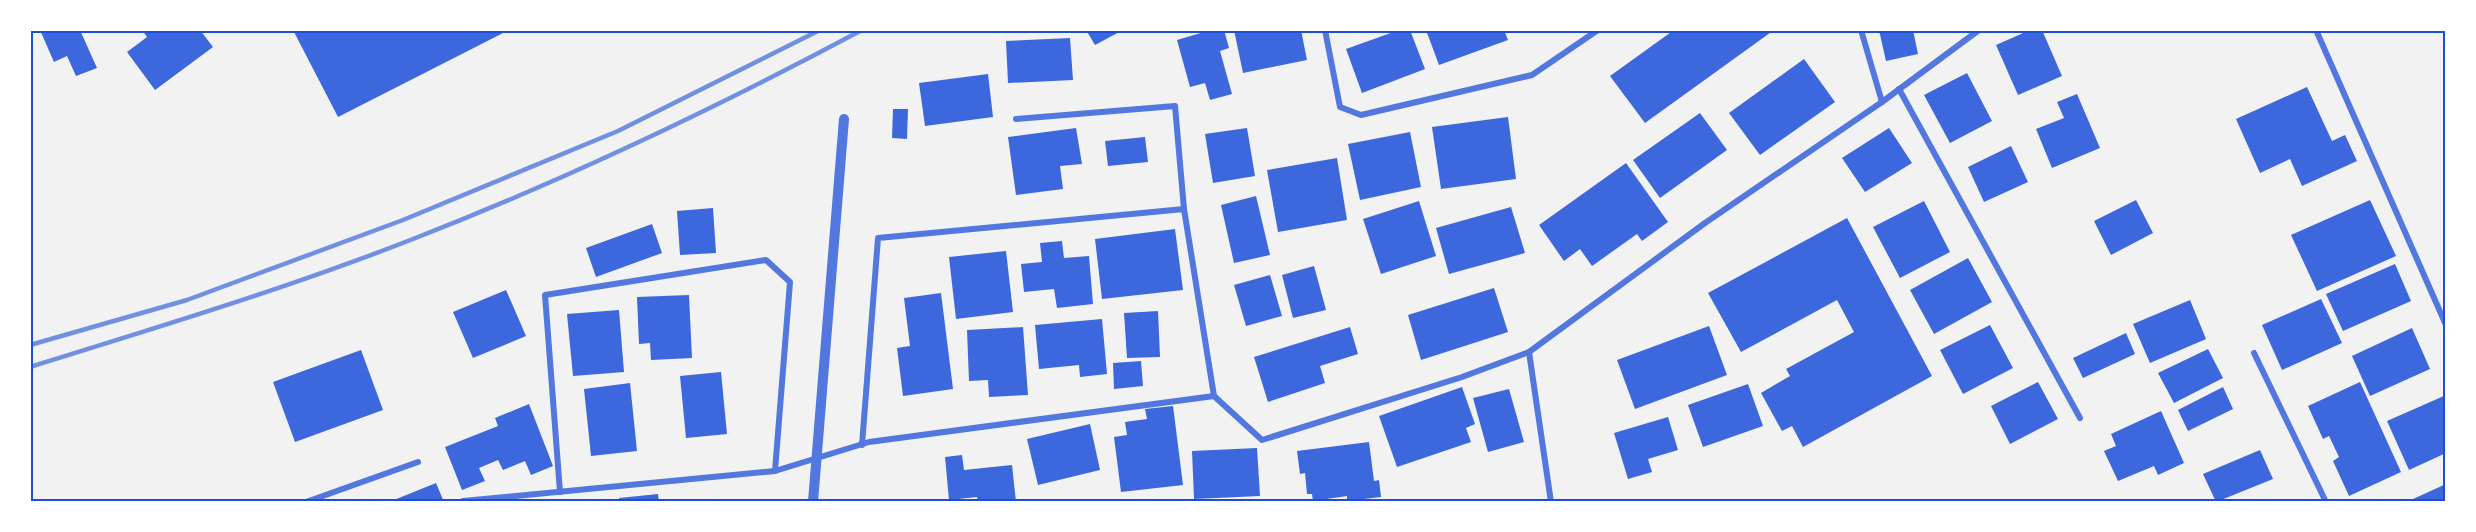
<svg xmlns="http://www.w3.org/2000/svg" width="2476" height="532" viewBox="0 0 2476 532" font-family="Karla,sans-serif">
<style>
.building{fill:#3d67dc}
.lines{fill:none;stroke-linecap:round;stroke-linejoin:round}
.minor{stroke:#5277de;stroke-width:6}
.tertiary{stroke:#5277de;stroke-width:10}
.rail{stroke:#7290e2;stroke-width:4.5}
.neatline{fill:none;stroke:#1d4ed8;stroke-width:2}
</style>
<rect width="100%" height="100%" fill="#f2f2f2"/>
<g class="building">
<path d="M40,30H80L97,68L76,76L67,56L54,62Z"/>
<path d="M142,30H200L213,47L155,90L127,52L147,37Z"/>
<path d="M293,30H509L338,117Z"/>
<path d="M1086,30H1123L1095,45Z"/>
<path d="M1211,30H1224L1229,48L1220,51L1232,94L1210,100L1205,83L1190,87L1177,40Z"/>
<path d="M1234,30H1301L1307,60L1243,73Z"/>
<path d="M1399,30H1410L1425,69L1362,93L1346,49Z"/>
<path d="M1426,30H1504L1508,40L1439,65Z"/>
<path d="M1674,30H1774L1645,123L1610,76Z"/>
<path d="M1879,30H1913L1918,54L1886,61Z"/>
<path d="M2030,30H2042L2062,76L2018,95L1996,45Z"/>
<path d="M1070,38L1073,80L1008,83L1006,41Z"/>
<path d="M1804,59L1835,102L1760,155L1729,113Z"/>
<path d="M1967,73L1992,121L1950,143L1924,95Z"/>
<path d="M988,74L993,117L925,126L919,83Z"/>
<path d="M2307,87L2332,141L2345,135L2357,161L2302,186L2290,159L2260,173L2236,119Z"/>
<path d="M2077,94L2100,148L2052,168L2036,129L2064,118L2057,102Z"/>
<path d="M893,109H908L907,139L892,138Z"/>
<path d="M1700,113L1727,150L1660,198L1633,160Z"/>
<path d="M1508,117L1516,179L1441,189L1432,127Z"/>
<path d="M1076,128L1082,164L1060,166L1063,189L1016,195L1008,137Z"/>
<path d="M1247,128L1255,176L1213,183L1205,134Z"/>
<path d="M1889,128L1912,163L1865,192L1842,158Z"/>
<path d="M1410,132L1421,187L1360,200L1348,144Z"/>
<path d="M1145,137L1148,162L1108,166L1105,141Z"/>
<path d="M2011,146L2028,182L1984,202L1968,167Z"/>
<path d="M1337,158L1347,220L1278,232L1267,170Z"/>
<path d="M1626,163L1668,222L1642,241L1637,234L1592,266L1580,249L1564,261L1539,225Z"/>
<path d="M1256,196L1270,255L1234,263L1221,205Z"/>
<path d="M2136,200L2153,233L2111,255L2094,221Z"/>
<path d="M2370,200L2396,256L2317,291L2291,235Z"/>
<path d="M1419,201L1436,256L1381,274L1363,219Z"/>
<path d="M1924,201L1950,252L1900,278L1873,227Z"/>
<path d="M1511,207L1525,253L1449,274L1436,228Z"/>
<path d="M713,208L716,253L680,255L677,211Z"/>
<path d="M1847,218L1932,376L1803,447L1792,426L1782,431L1761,393L1790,376L1786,369L1854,332L1837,300L1741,352L1708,293Z"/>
<path d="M652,224L662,253L596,277L586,248Z"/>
<path d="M1175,229L1183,290L1102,299L1095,239Z"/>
<path d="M1062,241L1064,258L1089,256L1093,304L1057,308L1054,289L1024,292L1021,264L1042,262L1040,243Z"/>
<path d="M1006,251L1013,312L956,319L949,257Z"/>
<path d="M1968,258L1992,302L1934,334L1910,290Z"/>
<path d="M2395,264L2411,301L2343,331L2326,294Z"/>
<path d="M1314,266L1326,310L1293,318L1282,275Z"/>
<path d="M1270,275L1282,316L1246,326L1234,285Z"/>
<path d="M1494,288L1508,332L1421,360L1408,315Z"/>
<path d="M506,290L526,336L473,358L453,312Z"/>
<path d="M941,293L953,389L903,396L897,348L910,346L904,298Z"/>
<path d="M689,295L692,358L651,360L650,343L639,344L637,297Z"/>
<path d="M2321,299L2342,343L2282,370L2262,325Z"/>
<path d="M2190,300L2206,339L2150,363L2133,324Z"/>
<path d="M619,310L624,372L573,376L567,314Z"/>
<path d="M1158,311L1160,357L1127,358L1124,313Z"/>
<path d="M1102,319L1107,374L1080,377L1079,365L1039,369L1035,325Z"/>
<path d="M1990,325L2013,368L1963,394L1940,350Z"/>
<path d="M1709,326L1727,375L1635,409L1617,360Z"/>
<path d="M1023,327L1028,395L989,397L988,380L969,381L967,330Z"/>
<path d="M1350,327L1358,354L1320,366L1325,383L1268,402L1254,357Z"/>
<path d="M2412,328L2430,369L2370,396L2352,356Z"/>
<path d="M2126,333L2135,354L2083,378L2073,358Z"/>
<path d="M2208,349L2223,378L2174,403L2158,373Z"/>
<path d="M361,350L383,410L295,442L273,382Z"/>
<path d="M1141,361L1143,386L1114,389L1113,363Z"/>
<path d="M721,372L727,434L686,438L680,376Z"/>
<path d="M2038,382L2058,419L2010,444L1991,406Z"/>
<path d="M2360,382L2401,472L2349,496L2333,461L2339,457L2329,436L2323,439L2308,406Z"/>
<path d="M630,383L637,451L591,456L584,389Z"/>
<path d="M1748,384L1763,426L1703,447L1688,405Z"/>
<path d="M1462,387L1475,424L1466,428L1471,442L1397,467L1379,416Z"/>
<path d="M2223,387L2233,409L2188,431L2178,410Z"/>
<path d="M1509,389L1524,442L1488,452L1473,398Z"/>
<path d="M2446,395V453L2409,470L2387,421Z"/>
<path d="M529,404L553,466L531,475L525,461L503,470L498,460L479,468L485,481L462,490L445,447L498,426L495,418Z"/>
<path d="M1173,406L1183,485L1121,492L1114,437L1127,435L1125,422L1147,419L1145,409Z"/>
<path d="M2161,411L2184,463L2158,475L2154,466L2118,481L2104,451L2116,446L2111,434Z"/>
<path d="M1668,417L1678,450L1648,459L1652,472L1628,479L1614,433Z"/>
<path d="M1090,424L1100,470L1038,485L1027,439Z"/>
<path d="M1369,442L1374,481L1379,480L1381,497L1347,501V496L1313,501L1312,494H1307L1305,473L1300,474L1297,451Z"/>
<path d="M1257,448L1260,496L1194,499L1192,451Z"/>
<path d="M2260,450L2273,479L2216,502L2203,474Z"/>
<path d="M962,455L964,470L1012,465L1016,502H978L977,497L949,500L945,457Z"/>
<path d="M436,483L444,502H389Z"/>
<path d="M2446,484V502H2406L2413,499Z"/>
<path d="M658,494L659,502H620L619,498Z"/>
</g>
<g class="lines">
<g class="minor">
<path d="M1325,30L1340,107L1361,115L1532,75L1598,30"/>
<path d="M1861,30L1882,102"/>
<path d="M2316,30L2446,325"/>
<path d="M1899,89L2080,418"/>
<path d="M1016,119L1175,106L1184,209"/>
<path d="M1529,352L1551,502"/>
<path d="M2254,353L2326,502"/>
<path d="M862,445L878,238L1184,209L1214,396L1262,440L1462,377L1529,352L1705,223L1882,102L1979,30"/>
<path d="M560,492L545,295L766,260L790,282L775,471"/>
<path d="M463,501L775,471L869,442L1214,396"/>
<path d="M306,502L418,462"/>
</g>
<path class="tertiary" d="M813,502L844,119"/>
<g class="rail">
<path d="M30,345L187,300L403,220L618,131L820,30"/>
<path d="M30,367C159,327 288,288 413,239C567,179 716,108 862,30"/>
</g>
</g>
<rect width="2476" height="532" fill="none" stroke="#ffffff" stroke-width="63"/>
<rect x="32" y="32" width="2412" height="468" class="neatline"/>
</svg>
